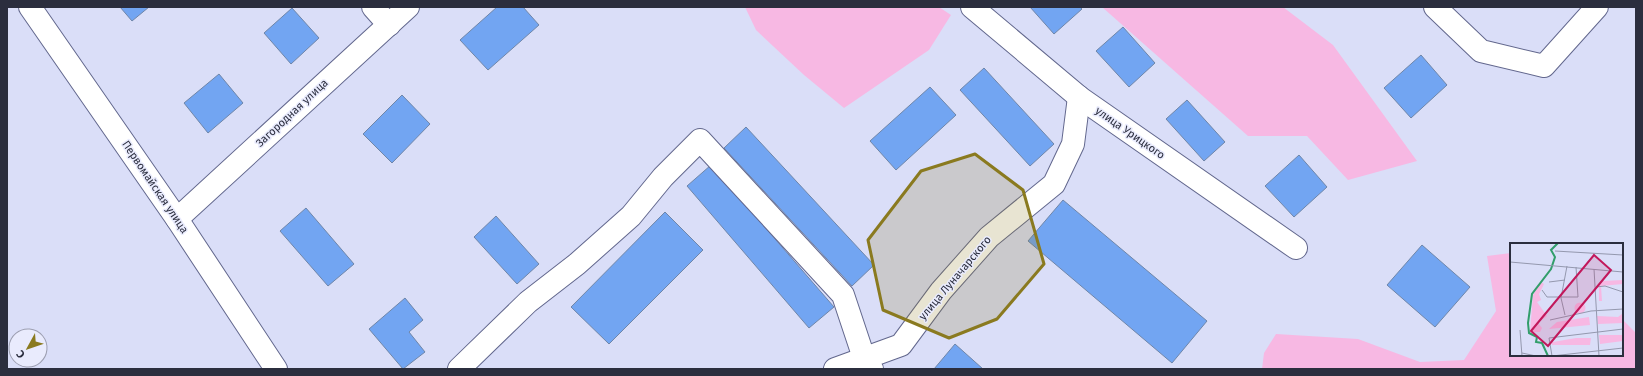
<svg xmlns="http://www.w3.org/2000/svg" width="1643" height="376" viewBox="0 0 1643 376" font-family="'Fira Sans',sans-serif">
<style>
.green{fill:#f7b8e3}
.building{fill:#72a5f2;stroke:#6f86a9}
.lines{fill:none;stroke-linecap:round;stroke-linejoin:round}
.minor-casing{stroke:#62678d;stroke-width:24}
.minor{stroke:#fff;stroke-width:22}
.marked{fill:#8a7a1f;fill-opacity:0.2;stroke:#8a7a1f;stroke-width:3;stroke-linejoin:round}
.labels{text-anchor:middle;dominant-baseline:central;stroke-width:3;stroke-linejoin:round;paint-order:stroke}
.street-label{font-size:11px;fill:#2b2e3e;stroke:#e9ebfd}
.inset-river{fill:none;stroke:#329e6b;stroke-width:2}
.inset-road{fill:none;stroke:#9498ae;stroke-width:1}
.view{fill:#c2185b;fill-opacity:0.15;stroke:#c2185b;stroke-width:2}
.inset-edge{fill:none;stroke:#2b2e3e;stroke-width:2}
</style>
<rect width="100%" height="100%" fill="#dadef8"/>
<g class="green">
<path d="M745,7H939L951,15L929,50L844,108L804,75L756,30Z"/>
<path d="M1102,7H1283L1333,45L1417,161L1348,180L1307,136H1248Z"/>
<path d="M1511,253V355H1622V319L1636,333V369H1262L1264,353L1276,334L1358,339L1420,362L1464,360L1496,311L1487,256Z"/>
</g>
<g class="building">
<path d="M120,7H149L132,21Z"/>
<path d="M497,7H523L539,25L488,70L460,40Z"/>
<path d="M1030,7H1080L1082,9L1054,34Z"/>
<path d="M292,8L319,38L291,64L264,33Z"/>
<path d="M1123,27L1155,63L1129,87L1096,51Z"/>
<path d="M1421,55L1447,85L1411,118L1384,88Z"/>
<path d="M984,68L1054,144L1030,166L960,90Z"/>
<path d="M219,74L243,103L208,133L184,103Z"/>
<path d="M930,87L956,115L896,170L870,141Z"/>
<path d="M402,95L430,124L392,163L363,134Z"/>
<path d="M1187,100L1225,142L1204,161L1166,119Z"/>
<path d="M746,127L874,265L852,286L724,148Z"/>
<path d="M1299,155L1327,187L1294,217L1265,186Z"/>
<path d="M711,165L834,307L809,328L687,186Z"/>
<path d="M1063,200L1207,321L1172,363L1028,241Z"/>
<path d="M306,208L354,264L328,286L280,231Z"/>
<path d="M665,212L703,250L609,344L571,307Z"/>
<path d="M496,216L539,264L517,284L474,237Z"/>
<path d="M1422,245L1470,287L1435,327L1387,285Z"/>
<path d="M405,298L423,320L409,332L425,352L403,369L369,329Z"/>
<path d="M955,344L983,369H934Z"/>
</g>
<g class="lines">
<g class="minor-casing">
<g id="minor">
<path d="M30,7L177,219L276,369"/>
<path d="M373,7L389,25"/>
<path d="M972,7L1079,97L1296,248"/>
<path d="M1435,7L1481,51L1544,66L1597,7"/>
<path d="M177,219L408,7"/>
<path d="M459,369L528,302L577,264L631,216L663,177L700,140L843,295L864,358L872,369"/>
<path d="M835,369L901,345L941,291L989,237L1054,184L1073,144L1079,97"/>
</g>
</g>
<use href="#minor" class="minor"/>
</g>
<path class="marked" d="M975,154L1023,190L1044,264L997,319L949,338L883,310L868,240L921,171Z"/>
<g class="labels">
<g class="street-label">
<text transform="translate(292 113) rotate(-43)">Загородная улица</text>
<text transform="translate(1130 133) rotate(35)">улица Урицкого</text>
<text transform="translate(155 187) rotate(56)">Первомайская улица</text>
<text transform="translate(955 278) rotate(-50)">улица Луначарского</text>
</g>
</g>
<g transform="translate(1510 243)">
<rect width="113" height="113" fill="#dadef8"/>
<path d="M113,37V41L91,43L92,58H89V42L93,38ZM31,39L34,41L29,51L31,57L27,59L37,73L28,80L32,85L30,89H20L23,52ZM64.5 65a5.5 5.5 0 1 1 11 0a5.5 5.5 0 1 1-11 0ZM112,71L113,80L88,81L87,73L108,74ZM79,74L80,82L39,86L47,79ZM89,92H113V98L90,101ZM66,95H81L80,102H42V97L43,99Z" fill="#f7b8e3"/>
<path class="inset-river" d="M38,113L32,100L26,99L27,94L19,90L18,80L22,51L41,26L45,14L41,7L48,0"/>
<path class="inset-road" d="M45,8L113,12M0,19L113,29M84,26L89,113M39,39L55,37M86,44L95,43L113,49M32,47L37,54H68L66,24M55,72L51,55L57,23M40,77L81,68L113,66M113,86L39,95L42,113L113,105M10,87L12,113M12,110L26,113"/>
<path class="view" d="M84,12L101,27L38,103L21,88Z"/>
<rect width="113" height="113" class="inset-edge"/>
</g>
<rect width="1643" height="376" fill="none" stroke="#2b2e3e" stroke-width="16"/>
<g transform="translate(28 348) rotate(230)"><circle r="19" fill="#e9ebfd" stroke="#9d9fb1"/>
<path d="M0-3L7 15L0 10L-7 15Z" fill="#8a7a1f"/>
<text y="-6" font-size="11" font-weight="bold" text-anchor="middle" fill="#2b2e3e">С</text>
</g>
</svg>
